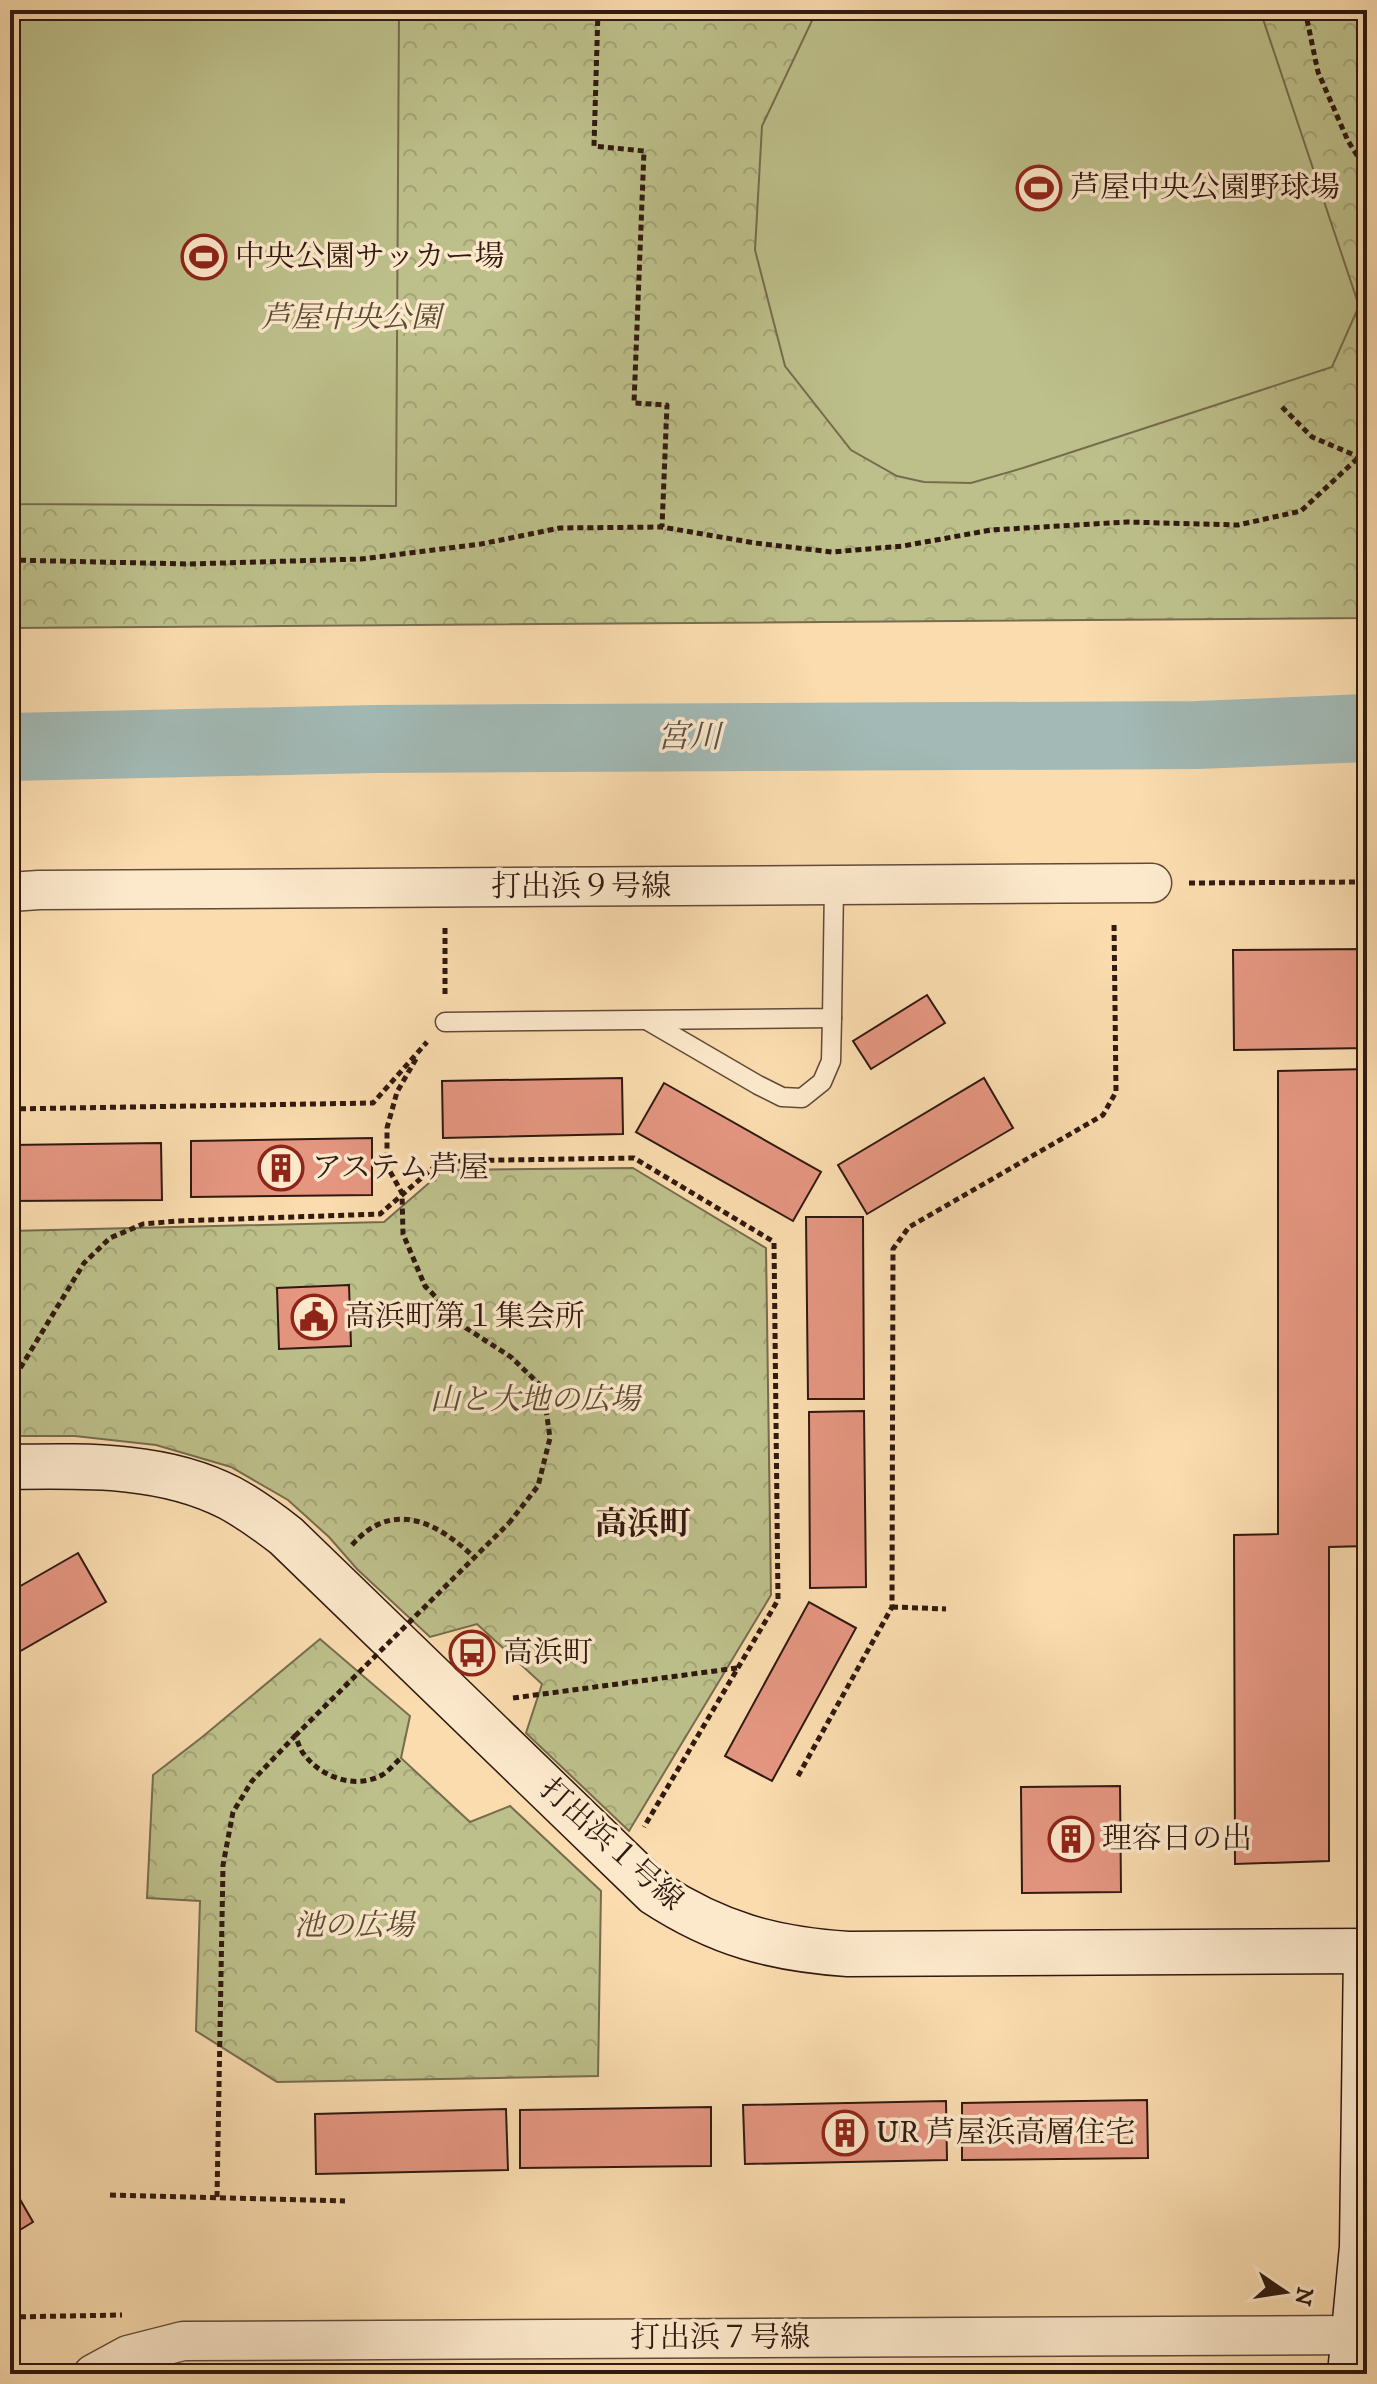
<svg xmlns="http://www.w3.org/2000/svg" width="1377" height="2384" viewBox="0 0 1377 2384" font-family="'IM FELL DW Pica','Noto Serif JP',serif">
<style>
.park{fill:url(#park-crowns);stroke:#766c4e;stroke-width:2}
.garden{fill:#bdc08b;stroke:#766c4e;stroke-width:2}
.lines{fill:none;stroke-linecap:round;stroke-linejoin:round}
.river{stroke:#a2b9b5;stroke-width:68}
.building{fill:#e59681;stroke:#301910;stroke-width:2}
.lane-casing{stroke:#624a38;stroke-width:21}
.street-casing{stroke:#624a38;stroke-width:41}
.secondary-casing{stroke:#301910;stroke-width:47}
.path{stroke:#301910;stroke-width:5;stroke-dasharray:6 4;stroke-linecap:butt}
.lane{stroke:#fce8cb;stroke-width:18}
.street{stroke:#fce8cb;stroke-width:38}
.secondary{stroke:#fce8cb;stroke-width:44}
.path-bridge{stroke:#301910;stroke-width:5;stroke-dasharray:6 4;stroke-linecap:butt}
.labels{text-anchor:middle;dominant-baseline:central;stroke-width:7;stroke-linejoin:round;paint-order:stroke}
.poi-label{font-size:30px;fill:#301910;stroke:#fce8cb;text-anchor:start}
.park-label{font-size:30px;font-style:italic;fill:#5a4b35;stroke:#fce8cb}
.street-label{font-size:30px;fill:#301910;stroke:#fce8cb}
.water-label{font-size:32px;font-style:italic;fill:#58514a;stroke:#fce8cb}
.neighbourhood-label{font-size:32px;font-weight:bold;fill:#301910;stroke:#fce8cb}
</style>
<defs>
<pattern id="park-crowns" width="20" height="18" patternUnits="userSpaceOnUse" patternTransform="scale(2)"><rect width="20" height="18" fill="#bdc08b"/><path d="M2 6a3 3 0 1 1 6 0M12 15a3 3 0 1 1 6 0" fill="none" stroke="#a3a477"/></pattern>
</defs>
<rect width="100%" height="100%" fill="#fadcaf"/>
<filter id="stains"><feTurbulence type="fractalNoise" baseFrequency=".0025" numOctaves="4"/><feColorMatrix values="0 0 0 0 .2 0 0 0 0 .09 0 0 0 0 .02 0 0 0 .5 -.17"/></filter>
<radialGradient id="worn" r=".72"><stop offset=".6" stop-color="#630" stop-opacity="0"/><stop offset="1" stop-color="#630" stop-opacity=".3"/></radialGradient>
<g class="park">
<path d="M10,10H1367V618L10,628Z"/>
<path d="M633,1168L766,1248L771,1595L629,1831L526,1733L542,1684L477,1624L430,1637L357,1569L329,1537L288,1500L231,1467L156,1445L75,1436H10V1231L384,1222L444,1170Z"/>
<path d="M320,1639L410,1716L401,1758L470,1822L510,1806L601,1891L598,2076L277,2082L196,2031L200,1901L147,1898L153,1775L201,1738Z"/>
</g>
<g class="garden">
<path d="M10,10H399L396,506L10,504Z"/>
<path d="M817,10H1260L1359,306L1332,367L1023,468L971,483L924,482L897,476L851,450L785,366L755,250L762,126Z"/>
</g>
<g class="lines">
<path class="river" d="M10,747L374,739L1198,735L1367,728"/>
</g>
<g class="building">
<path d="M1367,949V1048L1234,1050L1233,950Z"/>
<path d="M927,995L945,1023L871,1069L853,1041Z"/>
<path d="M1367,1069V1546L1329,1547V1861L1235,1864L1234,1535L1278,1534V1071Z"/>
<path d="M622,1078L623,1134L443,1138L442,1081Z"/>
<path d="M984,1078L1013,1128L867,1214L838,1165Z"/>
<path d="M664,1083L821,1172L793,1221L636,1132Z"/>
<path d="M372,1138V1195L191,1197V1141Z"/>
<path d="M161,1143L162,1200L10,1201V1145Z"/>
<path d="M806,1217H863L864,1399H808Z"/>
<path d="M349,1285L351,1346L279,1349L277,1288Z"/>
<path d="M864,1411L866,1587L810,1588L809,1412Z"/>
<path d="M78,1553L106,1602L10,1657V1592Z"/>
<path d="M809,1602L856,1628L772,1781L725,1756Z"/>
<path d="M1120,1786L1121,1892L1022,1893L1021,1787Z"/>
<path d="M1147,2100L1148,2158L962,2160V2103Z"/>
<path d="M946,2101L947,2160L745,2164L743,2105Z"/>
<path d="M711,2107V2166L520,2168V2110Z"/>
<path d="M506,2109L508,2170L316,2174L315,2114Z"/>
<path d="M10,2182L33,2222L10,2236Z"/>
</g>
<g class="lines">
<g class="lane-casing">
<g id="lane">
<path d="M648,1021L758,1085L782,1097L802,1098L822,1082L831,1061L832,1018"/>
<path d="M445,1022L832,1018L834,885"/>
</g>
</g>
<g class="street-casing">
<g id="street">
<path d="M10,892L39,890L1152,883"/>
<path d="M93,2374L128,2355L183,2341L1354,2335"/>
</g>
</g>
<g class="secondary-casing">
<g id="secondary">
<path d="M10,1467C83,1466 163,1463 230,1498C250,1509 268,1522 286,1536L655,1893C718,1934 773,1949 848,1954L1367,1951"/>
<path d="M1350,2374L1362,2247L1366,1951"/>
</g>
</g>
<g class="path">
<path d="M598,10L594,146L644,151L634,403L667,405L662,527"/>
<path d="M1305,10L1318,72L1348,141L1367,171"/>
<path d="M1282,407L1312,437L1359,457"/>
<path d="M10,560L188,564L361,559L481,544L560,528L662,527L755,543L832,552L903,546L991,530L1127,522L1238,525L1301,511L1359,457L1367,443"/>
<path d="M1189,883L1367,882"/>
<path d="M445,994V924"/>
<path d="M416,1059L397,1092L387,1128V1166L402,1193L403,1234L425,1286L466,1328L511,1357L543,1388L550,1438L538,1486L509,1523"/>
<path d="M10,1109L373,1103L427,1042"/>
<path d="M10,1385L84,1263L110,1238L143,1224L177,1221L380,1214L441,1161L634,1158L774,1242L778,1600L644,1827"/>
<path d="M352,1545C393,1498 438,1523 475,1558"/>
<path d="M892,1607L946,1609"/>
<path d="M513,1698L737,1668"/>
<path d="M798,1776L892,1607L893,1249L909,1227L1103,1115L1116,1092L1114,921"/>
<path d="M110,2195L345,2201"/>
<path d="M217,2197L223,1865L233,1812L252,1781L295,1736C298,1742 300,1749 303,1753C320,1777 355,1790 382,1775C389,1771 395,1763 401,1758"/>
<path d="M10,2317L122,2315"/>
</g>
<use href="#lane" class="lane"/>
<use href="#street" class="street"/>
<use href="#secondary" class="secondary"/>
<path class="path-bridge" d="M295,1736L509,1523"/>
</g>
<defs>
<g id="stadium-ring" transform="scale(2.3)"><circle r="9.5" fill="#fce8cb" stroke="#8f2418" stroke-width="1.5"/><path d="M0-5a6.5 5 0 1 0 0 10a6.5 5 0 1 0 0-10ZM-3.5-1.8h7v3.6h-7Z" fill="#8f2418"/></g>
<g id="building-ring" transform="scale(2.3)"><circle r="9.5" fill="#fce8cb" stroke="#8f2418" stroke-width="1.5"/><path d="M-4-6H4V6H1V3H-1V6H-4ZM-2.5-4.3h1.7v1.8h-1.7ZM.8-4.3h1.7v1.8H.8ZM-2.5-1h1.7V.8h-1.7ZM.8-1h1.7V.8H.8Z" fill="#8f2418"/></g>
<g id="civic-ring" transform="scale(2.3)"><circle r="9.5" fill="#fce8cb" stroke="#8f2418" stroke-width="1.5"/><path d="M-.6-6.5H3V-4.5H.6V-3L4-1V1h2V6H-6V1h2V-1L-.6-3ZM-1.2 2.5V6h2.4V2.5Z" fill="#8f2418"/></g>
<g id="bus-ring" transform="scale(2.3)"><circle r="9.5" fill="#fce8cb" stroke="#8f2418" stroke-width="1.5"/><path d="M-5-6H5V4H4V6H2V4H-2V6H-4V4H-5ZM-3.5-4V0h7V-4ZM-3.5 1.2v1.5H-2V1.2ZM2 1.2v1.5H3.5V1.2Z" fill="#8f2418"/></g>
</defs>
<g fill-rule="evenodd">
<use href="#stadium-ring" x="1039" y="188"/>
<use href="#stadium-ring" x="204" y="257"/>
<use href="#building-ring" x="281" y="1168"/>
<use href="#civic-ring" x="314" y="1317"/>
<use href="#bus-ring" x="472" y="1653"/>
<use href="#building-ring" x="1071" y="1839"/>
<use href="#building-ring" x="845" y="2133"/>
</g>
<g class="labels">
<g class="poi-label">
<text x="1070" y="188">芦屋中央公園野球場</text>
<text x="235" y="257">中央公園サッカー場</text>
<text x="312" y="1168">アステム芦屋</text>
<text x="345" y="1317">高浜町第１集会所</text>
<text x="503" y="1653">高浜町</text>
<text x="1102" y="1839">理容日の出</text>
<text x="876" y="2133">UR 芦屋浜高層住宅</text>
</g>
<g class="park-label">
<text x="351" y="318">芦屋中央公園</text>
<text x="535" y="1400">山と大地の広場</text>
<text x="354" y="1926">池の広場</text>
</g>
<g class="street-label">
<text x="581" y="887">打出浜９号線</text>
<text transform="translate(611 1845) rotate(42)">打出浜１号線</text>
<text x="720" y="2338">打出浜７号線</text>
</g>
<g class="water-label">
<text x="689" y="738">宮川</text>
</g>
<g class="neighbourhood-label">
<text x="643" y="1525">高浜町</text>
</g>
</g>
<rect width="1377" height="2384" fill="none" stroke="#fadcaf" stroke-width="40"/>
<rect x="12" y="12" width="1353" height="2360" fill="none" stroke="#301910" stroke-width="4"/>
<rect x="20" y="20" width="1337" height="2344" fill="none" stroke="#301910" stroke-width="2"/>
<g transform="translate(1285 2292) rotate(103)" stroke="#fce8cb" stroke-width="6" paint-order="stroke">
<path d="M0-6L14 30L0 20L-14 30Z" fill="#301910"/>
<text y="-12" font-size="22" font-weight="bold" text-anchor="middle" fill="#301910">N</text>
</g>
<rect width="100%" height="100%" filter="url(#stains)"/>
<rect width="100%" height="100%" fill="url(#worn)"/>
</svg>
